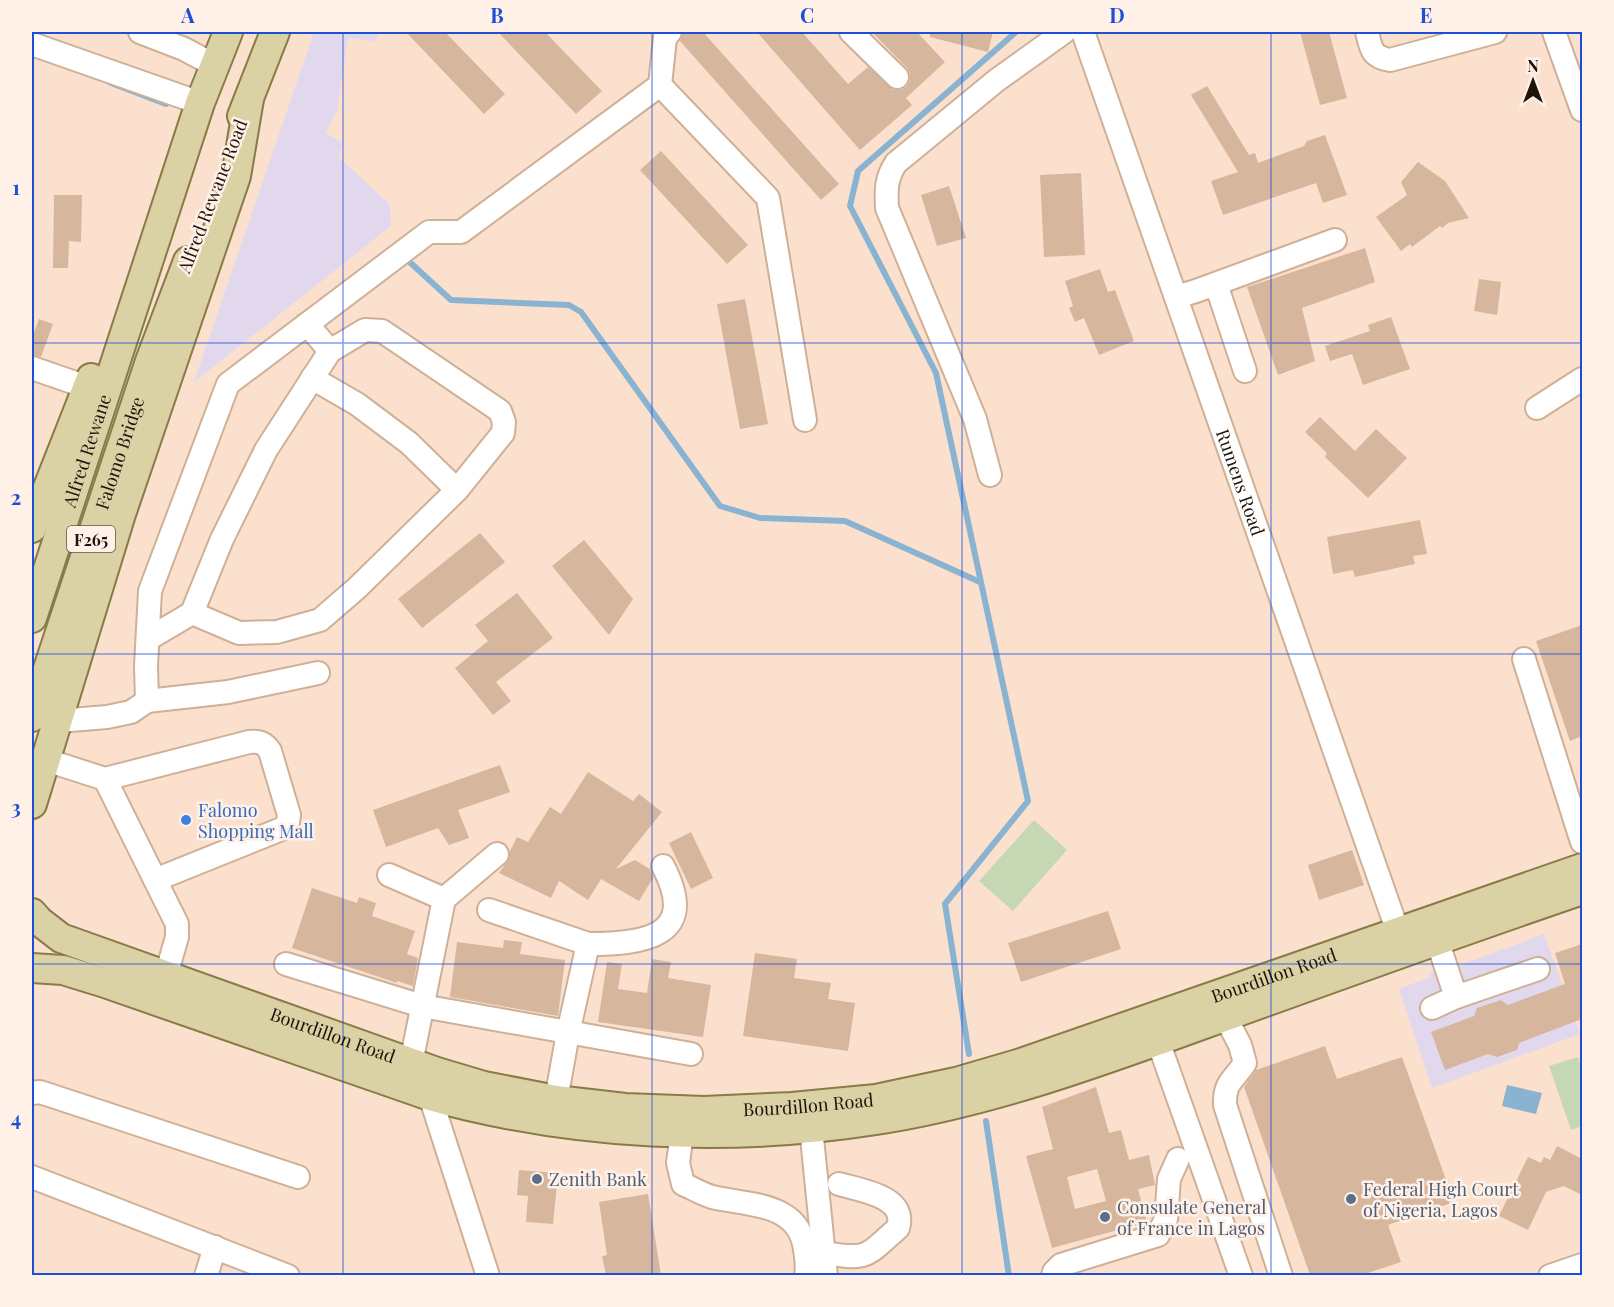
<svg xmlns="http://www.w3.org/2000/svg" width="1614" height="1307" viewBox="0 0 1614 1307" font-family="'Playfair Display',serif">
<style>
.commercial{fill:#e1d8ed}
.green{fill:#c6d7b3}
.water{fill:#89b3d0}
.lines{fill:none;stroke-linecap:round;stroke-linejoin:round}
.stream{stroke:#89b3d0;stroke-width:6}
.building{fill:#d6b69d;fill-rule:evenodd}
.minor-casing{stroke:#cfb097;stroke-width:26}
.major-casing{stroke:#887b47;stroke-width:32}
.minor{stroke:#fff;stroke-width:22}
.major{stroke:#dad1a4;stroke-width:28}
.grid{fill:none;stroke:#1d4ed8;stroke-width:1.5;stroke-opacity:0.55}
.shop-dot{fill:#3f7fe0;stroke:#fff1e7;stroke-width:2}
.service-dot{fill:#5c6f8a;stroke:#fff1e7;stroke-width:2}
.labels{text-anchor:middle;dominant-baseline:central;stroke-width:5;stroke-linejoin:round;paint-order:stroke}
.shield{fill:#fff1e7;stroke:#62564d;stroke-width:1.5}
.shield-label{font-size:16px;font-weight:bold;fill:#1f140b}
.street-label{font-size:18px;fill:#1f140b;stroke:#fff1e7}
.shop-label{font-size:18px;fill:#366cbe;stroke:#fff1e7;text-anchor:start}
.service-label{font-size:18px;fill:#4e5e75;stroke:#fff1e7;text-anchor:start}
.neatline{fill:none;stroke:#1d4ed8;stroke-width:2}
.grid-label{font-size:20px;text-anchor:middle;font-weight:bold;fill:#1d4ed8}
</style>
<rect width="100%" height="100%" fill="#fbe1cd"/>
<g class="commercial">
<path d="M314,32H379L376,41L348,38L337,111L326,133L343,143L339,157L390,205L391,226L194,382Z"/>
<path d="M1544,934L1580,1034L1432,1088L1399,989L1430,977L1429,973L1444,968L1445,971Z"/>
</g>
<g class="green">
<path d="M1034,820L1067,850L1013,911L979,881Z"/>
<path d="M1578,1057L1582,1069V1126L1571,1130L1549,1066Z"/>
</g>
<path class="water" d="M1507,1085L1542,1093L1536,1114L1502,1106Z"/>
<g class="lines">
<g class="stream">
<path d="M111,83L166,104"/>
<path d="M403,256L451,300L569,305L581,312L720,506L760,518L845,521L980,582"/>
<path d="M969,1054L945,904L1028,801L936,373L850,206L858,171L1016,32"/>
<path d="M986,1121L1009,1276"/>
</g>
</g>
<g class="building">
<path d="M406,32H445L505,94L484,114Z"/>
<path d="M498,32H545L602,91L576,114Z"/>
<path d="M683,32H703L839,184L821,200L680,41Z"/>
<path d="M757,32H802L848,84L868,67L893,90H901L906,87L910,81V74L907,68L872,32H917L945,62L906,98L912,105L860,150Z"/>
<path d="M930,32H993L988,52L930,37Z"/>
<path d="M1300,32H1329L1347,98L1320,105Z"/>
<path d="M1207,86L1249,155L1255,153L1258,163L1304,146L1307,141L1325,135L1347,195L1323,203L1316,183L1223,215L1211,181L1238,172L1191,95Z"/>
<path d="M661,151L748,245L727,264L640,170Z"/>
<path d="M1418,162L1445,181L1469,218L1448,223L1442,228L1440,226L1412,247L1410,244L1401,251L1376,217L1407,195L1401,182Z"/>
<path d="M1081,173L1085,255L1044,257L1040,175Z"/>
<path d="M949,186L966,238L937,246L921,195Z"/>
<path d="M54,195H82L81,242L69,241L68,268H53Z"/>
<path d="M1365,248L1375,282L1302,308L1315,361L1278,375L1247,287Z"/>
<path d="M1100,269L1108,292L1115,290L1134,341L1099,355L1084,318L1075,322L1069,308L1073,306L1065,281Z"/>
<path d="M1479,279L1501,282L1497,315L1474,311Z"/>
<path d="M745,299L768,424L740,429L717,304Z"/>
<path d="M1391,317L1410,369L1363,385L1352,354L1330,361L1325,346L1370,331L1368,325Z"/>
<path d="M39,319L53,324L41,357L32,355V338Z"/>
<path d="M1320,417L1355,451L1376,429L1407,458L1368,498L1325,457L1327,453L1305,432Z"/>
<path d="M1420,520L1427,554L1413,556L1415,564L1355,577L1353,570L1333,574L1327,537Z"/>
<path d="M480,533L505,562L422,628L398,599Z"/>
<path d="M584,540L633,599L609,635L552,566Z"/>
<path d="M517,593L553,638L496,682L511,701L493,715L455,668L488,641L475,625Z"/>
<path d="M1582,625V736L1570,741L1536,641Z"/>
<path d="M500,765L510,792L458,810L469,838L449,845L438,828L386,847L373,810Z"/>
<path d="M588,772L633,801L639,794L662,812L616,869L635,860L650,869L653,878L639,901L601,879L588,900L559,881L551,898L499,873L509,859L510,851L517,837L528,842L550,807L561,814Z"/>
<path d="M691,832L713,878L691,889L669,843Z"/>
<path d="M1352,850L1364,885L1319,900L1308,865Z"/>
<path d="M312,888L357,903L359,897L376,903L372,916L415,931L407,954L418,958L413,986L397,981V983L292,948Z"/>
<path d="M1108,911L1121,949L1021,982L1008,943Z"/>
<path d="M504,940L522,942L520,954L565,960L558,1016L450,997L457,942L503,948Z"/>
<path d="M1582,944V1019L1519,1043L1517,1050L1497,1057L1488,1054L1445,1070L1431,1032L1474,1016L1477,1008L1501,1000L1508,1005L1565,984L1555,953Z"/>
<path d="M755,953L797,959L794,978L831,983L828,999L855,1003L848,1051L743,1036Z"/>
<path d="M652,959L671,962L668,978L711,985L703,1037L598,1022L607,962L622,964L618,989L647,993Z"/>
<path d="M1325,1046L1337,1079L1402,1057L1454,1202L1388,1225L1401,1262L1362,1275H1310L1244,1087L1256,1070Z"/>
<path d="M1096,1087L1109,1133L1121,1130L1129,1160L1149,1155L1155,1185L1138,1189L1147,1222L1052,1248L1026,1156L1053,1149L1042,1107ZM1097,1169L1106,1201L1075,1209L1067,1177Z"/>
<path d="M1557,1146L1582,1159V1195L1564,1186L1546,1192L1528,1230L1499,1216L1528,1157L1541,1163L1544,1157L1550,1160Z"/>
<path d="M519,1170L558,1173L553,1224L526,1222L528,1196L517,1195Z"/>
<path d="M648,1194L661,1275H606L602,1256L607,1255L599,1202Z"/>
</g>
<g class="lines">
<g class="minor-casing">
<g id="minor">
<path d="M140,32L184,49L216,66"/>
<path d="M851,32L897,77"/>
<path id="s1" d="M1083,32L1398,932"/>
<path d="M1367,32C1371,48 1371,57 1390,60L1495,32"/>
<path d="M1554,32L1582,110"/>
<path d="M32,44L200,103"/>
<path d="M660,85L768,198L805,420"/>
<path d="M1216,284L1245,371"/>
<path d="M1176,297L1196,291L1335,240"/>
<path d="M307,324L330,351L365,330L382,331L500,411L504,422L503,433L457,490"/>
<path d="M32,368L87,387"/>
<path d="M1537,408L1582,379"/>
<path d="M990,475L975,419L887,208C886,190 886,178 896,163L997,80L1064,32"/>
<path d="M192,613L239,633L277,632L320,620L357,588L457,490L409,443L357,404L312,378"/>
<path d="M148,639L192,613L222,539L266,450L330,351"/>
<path d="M1524,659L1582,842"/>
<path d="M147,701L228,692L318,673"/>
<path d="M58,721L107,717L131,712L147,701L146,666L150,591L228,384L429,232H461L660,85L665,38L670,32"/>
<path d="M46,760L105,779L249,742C258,741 264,742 270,751L289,815L288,822L284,828L155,880"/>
<path d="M105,779L177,924V937L166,975"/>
<path d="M389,875L444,899"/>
<path d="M489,910L588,944"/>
<path d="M1437,940L1456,997"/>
<path d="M286,964L422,1006L691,1054"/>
<path d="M1432,1008L1456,997L1538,969"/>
<path d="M1225,1016L1240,1045L1245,1063C1234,1080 1224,1082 1225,1105L1281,1276"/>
<path d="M1151,1026L1158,1041L1241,1276"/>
<path d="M411,1063L444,899L497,854"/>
<path d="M434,1082L430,1096L488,1276"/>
<path d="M32,1093L40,1092L298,1177"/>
<path d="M556,1100L568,1033L588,944C644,944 700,937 663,866"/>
<path d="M811,1128L826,1276"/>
<path d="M682,1132L678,1163L683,1184C692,1188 702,1194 712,1197C746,1205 795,1202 804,1244C806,1255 808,1264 806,1276"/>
<path d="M32,1177L288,1276"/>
<path d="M824,1253C869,1260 865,1257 898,1228C908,1196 859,1190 839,1184"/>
<path d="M206,1276L215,1247"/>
<path d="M1053,1276L1054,1272L1061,1265L1158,1235L1166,1219L1169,1179L1178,1159"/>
<path d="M1550,1276L1582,1265"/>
</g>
</g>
<g class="major-casing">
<g id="major">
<path d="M242,116L275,32"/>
<path d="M32,528L91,378"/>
<path id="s2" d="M32,618L200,103L228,32"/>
<path id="s3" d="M32,717L150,361L188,261"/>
<path d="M32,804L121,514L236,176L249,99"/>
<path id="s4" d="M32,913L39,921L61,938L437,1072L484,1086L556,1100L625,1108L704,1111L792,1107L876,1099L956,1082L1021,1063L1582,868"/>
<path d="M32,968L63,970L102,982L430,1096C574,1136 729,1143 876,1120C998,1101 1116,1056 1232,1014C1348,972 1465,930 1582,890"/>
</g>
</g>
<use href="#minor" class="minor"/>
<use href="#major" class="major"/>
</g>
<path class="grid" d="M343,32V1276M652,32V1276M962,32V1276M1271,32V1276M32,343H1582M32,654H1582M32,964H1582"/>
<circle class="shop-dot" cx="186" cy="820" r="6"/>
<g class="service-dot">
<circle cx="537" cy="1179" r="6"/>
<circle cx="1351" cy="1199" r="6"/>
<circle cx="1105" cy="1217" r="6"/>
</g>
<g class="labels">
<rect class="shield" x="67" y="526" width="48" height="26" rx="4.5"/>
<g class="shield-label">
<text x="91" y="539">F265</text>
</g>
<g class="street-label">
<text transform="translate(212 196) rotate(-69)">Alfred Rewane Road</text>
<text stroke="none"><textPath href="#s2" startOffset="176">Alfred Rewane</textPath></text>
<text stroke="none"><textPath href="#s3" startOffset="278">Falomo Bridge</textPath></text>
<text stroke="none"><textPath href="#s1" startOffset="477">Rumens Road</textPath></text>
<text stroke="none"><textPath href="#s4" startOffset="1298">Bourdillon Road</textPath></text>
<text stroke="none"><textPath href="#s4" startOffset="327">Bourdillon Road</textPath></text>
<text stroke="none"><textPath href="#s4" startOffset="813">Bourdillon Road</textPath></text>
</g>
<g class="shop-label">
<text x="198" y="810">Falomo<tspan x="198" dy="21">Shopping Mall</tspan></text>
</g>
<g class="service-label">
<text x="549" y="1179">Zenith Bank</text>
<text x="1363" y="1189">Federal High Court<tspan x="1363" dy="21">of Nigeria, Lagos</tspan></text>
<text x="1117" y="1207">Consulate General<tspan x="1117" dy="21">of France in Lagos</tspan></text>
</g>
</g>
<rect width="1614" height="1307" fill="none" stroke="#fff1e7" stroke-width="66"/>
<g transform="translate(1533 81)" stroke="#fff1e7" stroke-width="4.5" paint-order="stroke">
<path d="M0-4.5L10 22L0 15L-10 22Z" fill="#1f140b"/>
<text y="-9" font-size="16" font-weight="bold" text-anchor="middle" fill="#1f140b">N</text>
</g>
<rect x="33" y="33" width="1548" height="1241" class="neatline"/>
<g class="grid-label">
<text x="188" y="23">A</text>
<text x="497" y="23">B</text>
<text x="807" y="23">C</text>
<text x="1117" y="23">D</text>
<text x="1426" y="23">E</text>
<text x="16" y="195">1</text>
<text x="16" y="505">2</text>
<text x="16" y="815">3</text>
<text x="16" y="1126">4</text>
</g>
</svg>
